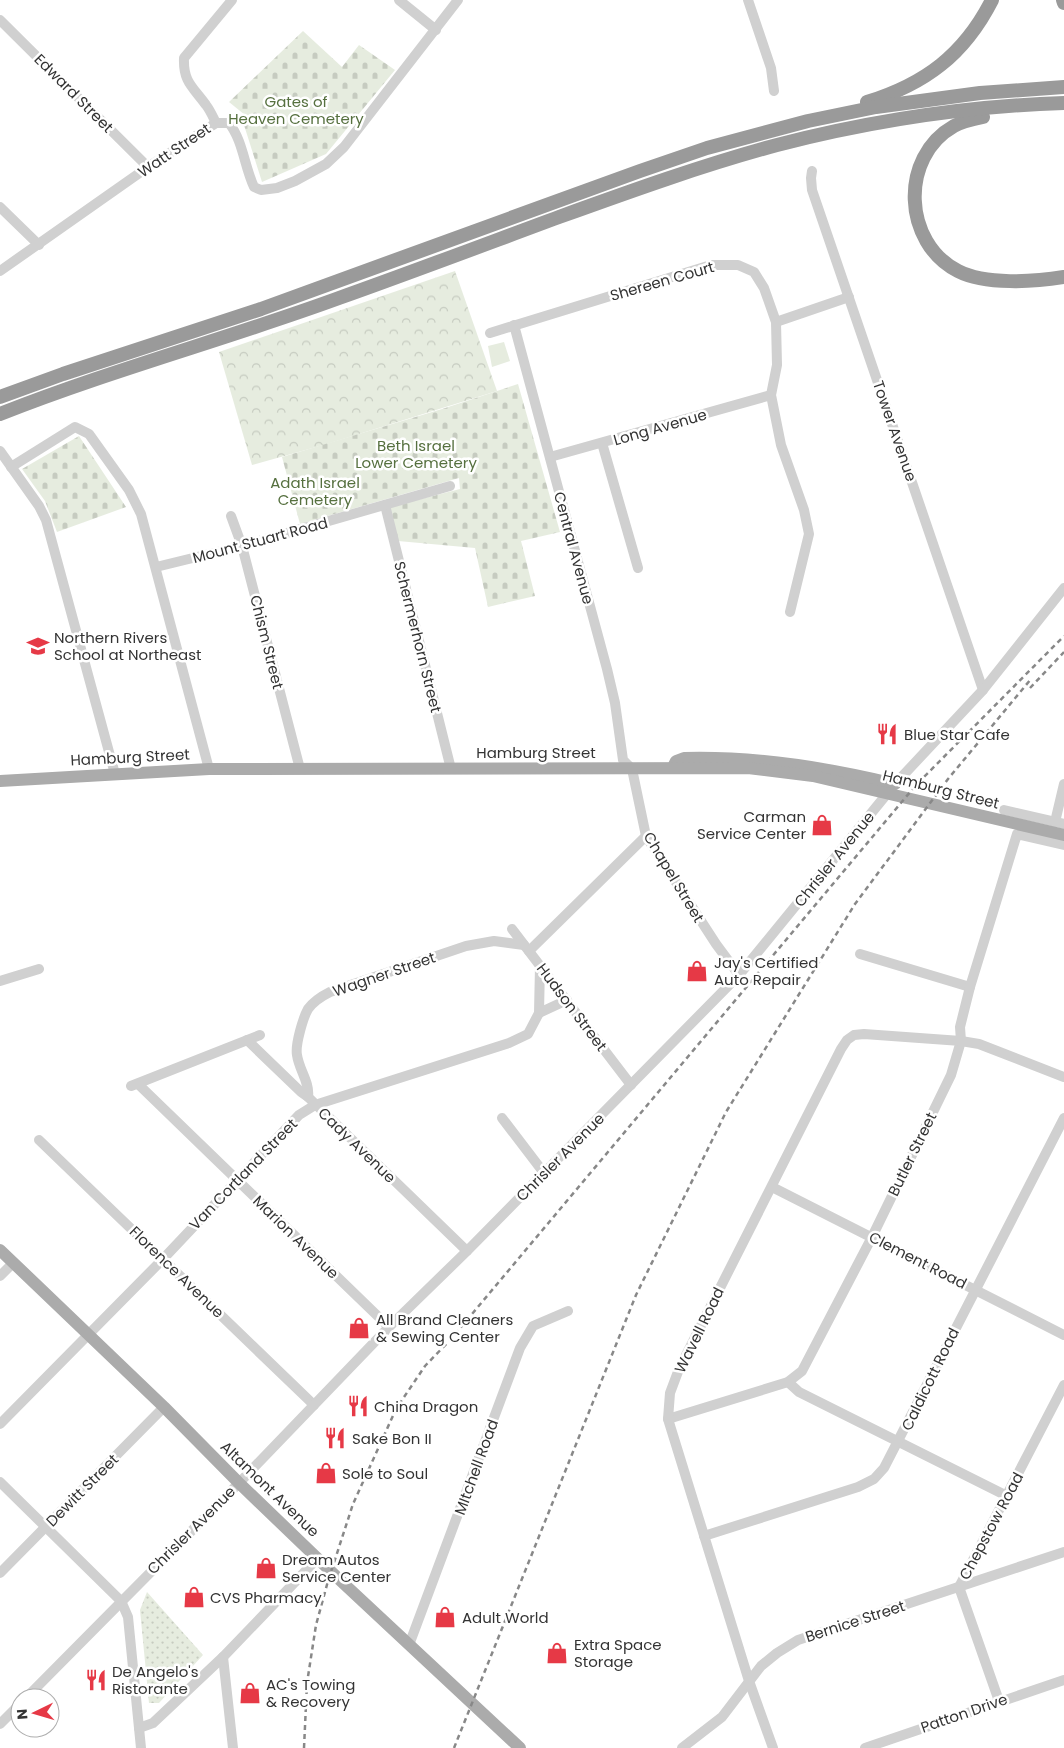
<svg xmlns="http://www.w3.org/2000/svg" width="1064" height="1748" viewBox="0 0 1064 1748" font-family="Poppins,sans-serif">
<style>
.grass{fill:url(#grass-dots)}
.forest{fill:url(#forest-crowns)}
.cemetery{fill:url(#cemetery-stones)}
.park{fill:#e6ecdf}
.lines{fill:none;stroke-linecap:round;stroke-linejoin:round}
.minor{stroke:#d0d0d0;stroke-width:10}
.major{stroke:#ababab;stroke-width:12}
.highway{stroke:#9a9a9a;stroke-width:14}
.rail{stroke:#888;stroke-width:2.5;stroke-dasharray:5 4;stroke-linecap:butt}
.labels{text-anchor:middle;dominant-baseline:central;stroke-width:5;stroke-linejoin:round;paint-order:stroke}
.street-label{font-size:15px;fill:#333;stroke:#fff}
.park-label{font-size:15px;fill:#56703f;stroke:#fff}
.poi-label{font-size:15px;fill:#333;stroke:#fff;text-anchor:start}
</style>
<defs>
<pattern id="grass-dots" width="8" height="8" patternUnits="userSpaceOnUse" patternTransform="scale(1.25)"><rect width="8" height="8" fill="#e6ecdf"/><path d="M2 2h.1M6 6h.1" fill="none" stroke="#c6cbc0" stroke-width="1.8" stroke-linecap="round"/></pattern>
<pattern id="forest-crowns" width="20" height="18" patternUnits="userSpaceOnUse" patternTransform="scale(1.25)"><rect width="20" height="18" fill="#e6ecdf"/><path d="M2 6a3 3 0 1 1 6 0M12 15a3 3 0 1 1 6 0" fill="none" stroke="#c6cbc0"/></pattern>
<pattern id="cemetery-stones" width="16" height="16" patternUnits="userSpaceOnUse" patternTransform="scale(1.25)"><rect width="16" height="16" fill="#e6ecdf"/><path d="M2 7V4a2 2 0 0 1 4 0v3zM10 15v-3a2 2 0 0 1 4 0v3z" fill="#c6cbc0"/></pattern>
</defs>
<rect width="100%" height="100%" fill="#fff"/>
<path class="grass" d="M147,1592L203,1655L159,1703H149L140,1610Z"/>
<path class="forest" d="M455,271L497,391L327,444L252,465L219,352Z"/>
<g class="cemetery">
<path d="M303,31L342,67L359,45L395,70L326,154L262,182L244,125L245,115L229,102Z"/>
<path d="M518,384L560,532L521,541L535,596L488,607L475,548L398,541L390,507L460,489L459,478L300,524L282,457L442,409Z"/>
<path d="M79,436L126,507L57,532L45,501L22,469Z"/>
</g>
<path class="park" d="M504,342L510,361L492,367L488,346Z"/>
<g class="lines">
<g class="minor">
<path d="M399,0L436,30"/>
<path d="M748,0L771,68L774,91"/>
<path d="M0,20L148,167"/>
<path d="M216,123C213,117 210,110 206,105C193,87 183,82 184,58L232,0"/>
<path d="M812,171L811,178L812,190L983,690"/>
<path d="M0,207L39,245"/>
<path d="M0,271L148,167L216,123H229C243,141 244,165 254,187L261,190L277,188L295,181L326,164L344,147L458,0"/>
<path d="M776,322L849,297"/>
<path d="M514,325L607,669L615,703L623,760L632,769L646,836L716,944L739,975"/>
<path d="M490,333L711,265H738L754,272L764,288L776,322L777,365L771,395L781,445L804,510L809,534L790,612"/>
<path d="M602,443L638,568"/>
<path d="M0,451L39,506L46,520L115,774"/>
<path d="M550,457L771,395"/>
<path d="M11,467L75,427L89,434L129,490L141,514L209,769"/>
<path d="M385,505L451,769"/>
<path d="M231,516L242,546L300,769"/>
<path d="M156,567L242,546L450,486"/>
<path d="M1004,810L1064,824"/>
<path d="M1055,822L1064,784"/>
<path d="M512,929L631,1085"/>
<path d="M529,951L646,836"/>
<path d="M860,954L970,987"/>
<path d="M0,981L39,969"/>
<path d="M539,1013L567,1000"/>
<path d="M247,1040L301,1092L308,1097L467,1251"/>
<path d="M138,1084L389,1327"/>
<path d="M131,1086L260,1035"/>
<path d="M308,1097C310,1082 299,1070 297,1055C295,1045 303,1018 308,1009C313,1002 322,996 330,992L466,946L494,941L524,945"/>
<path d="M502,1118L544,1173"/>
<path d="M39,1140L314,1405"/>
<path d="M772,1187L1064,1335"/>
<path d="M0,1276L13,1263"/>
<path d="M788,1382L799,1392L1007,1496"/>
<path d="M668,1419L788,1382L802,1371L872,1237L951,1075L961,1041L960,1027L970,987L1017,834L1064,845"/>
<path d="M0,1424L163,1259L299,1115L315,1105L509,1043L528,1034L539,1013L540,966"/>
<path d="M0,1482L121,1601L128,1617L141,1748"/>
<path d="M704,1536L858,1487L874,1479L884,1468L1064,1118"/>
<path d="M0,1573L164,1407"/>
<path d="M409,1645L520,1348L533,1326L568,1311"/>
<path d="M223,1657L233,1748"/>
<path d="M26,1698L239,1483L389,1327L467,1251L739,975L895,784L983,690L1064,588"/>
<path d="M999,1701L959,1587L1064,1385"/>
<path d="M0,1724L20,1704"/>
<path d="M139,1728L153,1723L223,1657L318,1558"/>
<path d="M682,1748L722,1717L761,1666L777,1653L798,1640L1064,1552"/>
<path d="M773,1748L749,1681L668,1419L670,1393L679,1369L841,1049L847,1040L854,1035L864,1034L961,1041L979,1044L1064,1077"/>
<path d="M865,1748L1064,1680"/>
</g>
<g class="major">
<path d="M673,767L676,761L684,758C756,756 825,767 895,784"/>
<path d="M0,781L209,769L748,768L813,776L1064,835"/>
<path d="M0,1250L164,1407L239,1483L342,1582L520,1748"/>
</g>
<g class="highway">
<path d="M1063,0L1064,3"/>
<path d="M867,102C925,84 964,55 992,0"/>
<path d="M983,117C973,119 963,121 954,126C899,157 903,243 958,271C985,285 1034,282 1064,277"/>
<path d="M0,397L63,374L261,309L640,171L707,148L808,121L876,107L980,93L1064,87"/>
<path d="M0,414C111,370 227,339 339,298C412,272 486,244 559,217C631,191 703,165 777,145C870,121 968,106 1064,103"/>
</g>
<g class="rail">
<path d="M1030,688L1064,652"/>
<path d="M304,1748L307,1683L316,1625L328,1581L353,1504L396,1409L425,1366L451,1339L916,785L1064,636"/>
<path d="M454,1748L636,1295L726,1112L855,904L948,779L1031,679"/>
</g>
</g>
<defs>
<g id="school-bare" transform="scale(1.725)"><path d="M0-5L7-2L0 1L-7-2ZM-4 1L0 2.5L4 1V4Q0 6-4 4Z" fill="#e63946" stroke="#fff" stroke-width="2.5" paint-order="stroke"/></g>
<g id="restaurant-bare" transform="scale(1.725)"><path d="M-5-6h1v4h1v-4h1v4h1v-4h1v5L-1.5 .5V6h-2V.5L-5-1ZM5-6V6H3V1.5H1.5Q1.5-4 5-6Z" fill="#e63946" stroke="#fff" stroke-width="2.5" paint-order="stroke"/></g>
<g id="shop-bare" transform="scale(1.725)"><path d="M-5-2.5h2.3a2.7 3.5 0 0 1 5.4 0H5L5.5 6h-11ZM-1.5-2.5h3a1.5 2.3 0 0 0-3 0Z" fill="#e63946" stroke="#fff" stroke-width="2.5" paint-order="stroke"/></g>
</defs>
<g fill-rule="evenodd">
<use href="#school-bare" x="38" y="646"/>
<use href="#restaurant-bare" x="887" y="734"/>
<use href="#shop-bare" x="822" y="825"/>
<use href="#shop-bare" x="697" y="971"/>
<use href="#shop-bare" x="359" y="1328"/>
<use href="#restaurant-bare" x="358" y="1406"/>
<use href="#restaurant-bare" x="335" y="1438"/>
<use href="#shop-bare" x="326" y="1473"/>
<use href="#shop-bare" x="266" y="1568"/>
<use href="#shop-bare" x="194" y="1597"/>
<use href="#shop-bare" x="445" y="1617"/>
<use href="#shop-bare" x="557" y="1653"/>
<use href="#restaurant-bare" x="96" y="1680"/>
<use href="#shop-bare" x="250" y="1693"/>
</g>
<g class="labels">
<g class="street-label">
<text transform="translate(74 93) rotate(45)">Edward Street</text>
<text transform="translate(174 150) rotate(-34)">Watt Street</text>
<text transform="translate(662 281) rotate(-16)">Shereen Court</text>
<text transform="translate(660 427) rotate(-16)">Long Avenue</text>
<text transform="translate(895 431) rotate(71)">Tower Avenue</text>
<text transform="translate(260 540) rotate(-15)">Mount Stuart Road</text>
<text transform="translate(574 548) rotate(75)">Central Avenue</text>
<text transform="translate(418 637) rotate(76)">Schermerhorn Street</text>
<text transform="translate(267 642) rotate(76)">Chism Street</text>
<text x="536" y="752">Hamburg Street</text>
<text transform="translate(130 757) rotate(-3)">Hamburg Street</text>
<text transform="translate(941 789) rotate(14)">Hamburg Street</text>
<text transform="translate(834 859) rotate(-51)">Chrisler Avenue</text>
<text transform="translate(674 877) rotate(59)">Chapel Street</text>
<text transform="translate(384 974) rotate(-19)">Wagner Street</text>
<text transform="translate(572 1007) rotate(53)">Hudson Street</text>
<text transform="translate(357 1145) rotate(44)">Cady Avenue</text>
<text transform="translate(912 1154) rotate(-64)">Butler Street</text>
<text transform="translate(560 1157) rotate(-45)">Chrisler Avenue</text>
<text transform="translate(243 1174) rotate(-46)">Van Cortland Street</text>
<text transform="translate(296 1237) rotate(44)">Marion Avenue</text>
<text transform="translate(918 1260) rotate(27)">Clement Road</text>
<text transform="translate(177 1272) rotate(44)">Florence Avenue</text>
<text transform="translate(699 1330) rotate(-64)">Wavell Road</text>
<text transform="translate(930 1379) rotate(-64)">Caldicott Road</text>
<text transform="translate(476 1467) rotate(-70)">MItchell Road</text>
<text transform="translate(270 1489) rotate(44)">Altamont Avenue</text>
<text transform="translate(82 1490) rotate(-45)">Dewitt Street</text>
<text transform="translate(991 1526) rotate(-62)">Chepstow Road</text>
<text transform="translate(191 1530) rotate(-45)">Chrisler Avenue</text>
<text transform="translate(855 1621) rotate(-18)">Bernice Street</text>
<text transform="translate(964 1713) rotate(-19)">Patton Drive</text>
</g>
<g class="park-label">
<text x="296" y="101">Gates of<tspan x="296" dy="17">Heaven Cemetery</tspan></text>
<text x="416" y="445">Beth Israel<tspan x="416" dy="17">Lower Cemetery</tspan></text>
<text x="315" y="482">Adath Israel<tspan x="315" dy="17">Cemetery</tspan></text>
</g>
<g class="poi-label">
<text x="54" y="637">Northern Rivers<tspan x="54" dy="17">School at Northeast</tspan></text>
<text x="904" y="734">Blue Star Cafe</text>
<text x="806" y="816" text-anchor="end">Carman<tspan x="806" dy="17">Service Center</tspan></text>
<text x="714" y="962">Jay's Certified<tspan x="714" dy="17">Auto Repair</tspan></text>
<text x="376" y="1319">All Brand Cleaners<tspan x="376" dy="17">&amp; Sewing Center</tspan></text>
<text x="374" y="1406">China Dragon</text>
<text x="352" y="1438">Sake Bon II</text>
<text x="342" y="1473">Sole to Soul</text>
<text x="282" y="1559">Dream Autos<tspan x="282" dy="17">Service Center</tspan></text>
<text x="210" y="1597">CVS Pharmacy</text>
<text x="462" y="1617">Adult World</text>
<text x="574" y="1644">Extra Space<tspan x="574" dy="17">Storage</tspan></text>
<text x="112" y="1671">De Angelo's<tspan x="112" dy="17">Ristorante</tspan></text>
<text x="266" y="1684">AC's Towing<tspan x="266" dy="17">&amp; Recovery</tspan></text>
</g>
</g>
<g transform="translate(35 1713) rotate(265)"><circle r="24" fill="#ffffff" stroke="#adadad"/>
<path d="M0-4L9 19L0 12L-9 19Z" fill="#e63946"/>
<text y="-8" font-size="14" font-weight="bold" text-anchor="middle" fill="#333333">N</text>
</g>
</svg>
